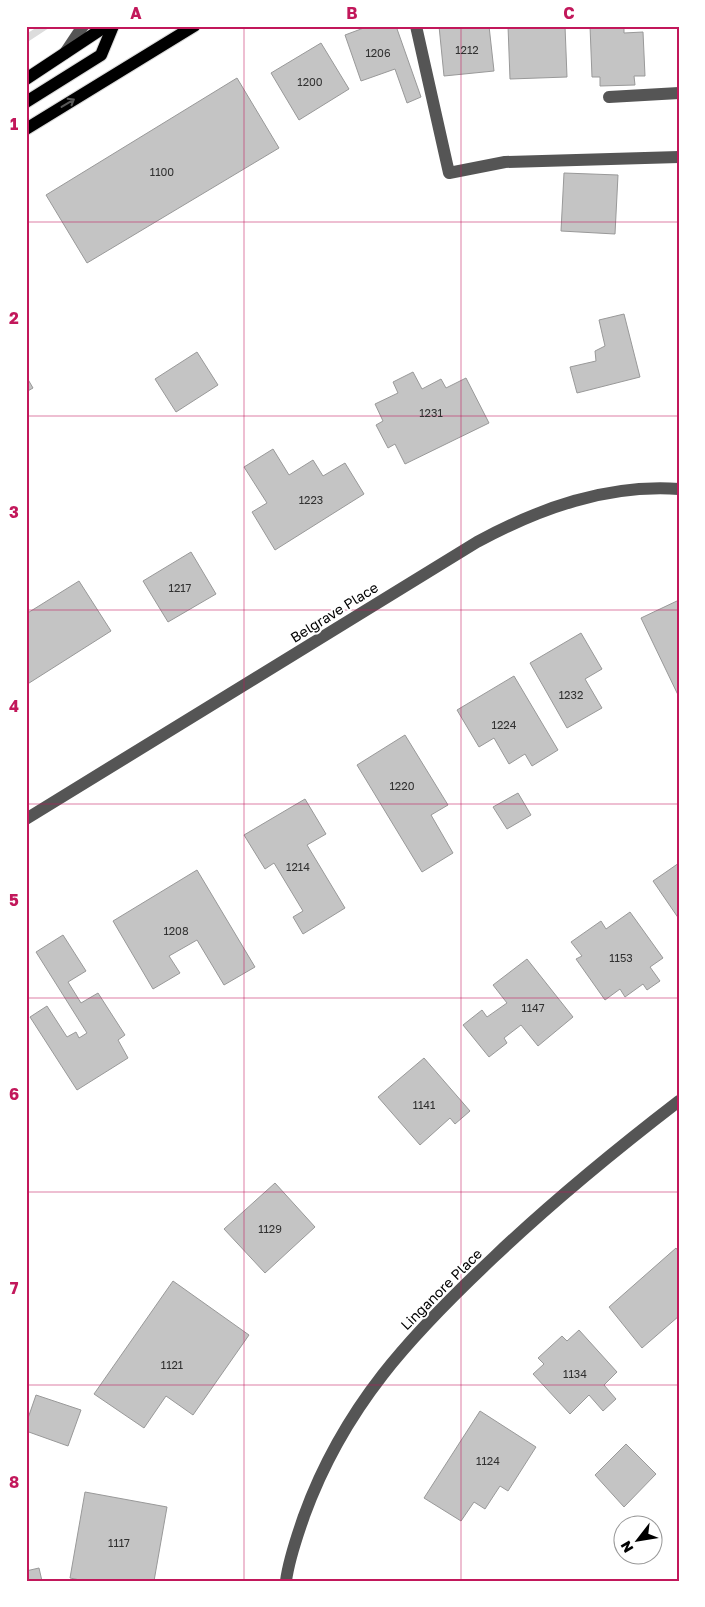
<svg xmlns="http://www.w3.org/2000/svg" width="705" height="1607" viewBox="0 0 705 1607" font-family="'Golos Text',sans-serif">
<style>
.grass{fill:#dcdcdc}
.building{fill:#c4c4c4;stroke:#999}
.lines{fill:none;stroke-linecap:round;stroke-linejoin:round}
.major-casing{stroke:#dbdbdb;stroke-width:14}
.minor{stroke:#555;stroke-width:12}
.major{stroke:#000;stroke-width:12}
.oneway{stroke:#595959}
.grid{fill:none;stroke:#c2185b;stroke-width:1;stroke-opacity:0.55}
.labels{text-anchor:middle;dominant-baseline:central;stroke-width:4;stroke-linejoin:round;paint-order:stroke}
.number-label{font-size:11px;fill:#313131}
.street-label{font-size:14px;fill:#000;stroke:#fff}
.neatline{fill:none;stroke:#c2185b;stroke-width:2}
.grid-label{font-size:16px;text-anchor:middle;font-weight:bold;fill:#c2185b}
</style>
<rect width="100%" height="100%" fill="#fff"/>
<path class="grass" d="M39,26H52L26,43V34Z"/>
<g class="building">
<path d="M369,26H396L421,97L407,103L395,69L361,81L345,35Z"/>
<path d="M439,26H489L494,71L444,76Z"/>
<path d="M508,26H565L567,77L510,79Z"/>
<path d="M590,26H624V33L643,32L645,76H634L635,85L600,86V77H592Z"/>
<path d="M321,43L349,89L299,120L271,73Z"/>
<path d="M237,78L279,148L87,263L46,195Z"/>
<path d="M564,173L618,175L615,234L561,231Z"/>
<path d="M624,314L640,377L577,393L570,367L596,361L595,351L605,346L599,320Z"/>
<path d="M197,352L218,385L176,412L155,379Z"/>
<path d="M413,372L422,389L441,379L446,388L466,378L489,423L405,464L395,444L388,448L376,425L383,421L375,404L398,393L393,382Z"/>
<path d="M26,376L33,388L26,392Z"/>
<path d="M273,449L289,475L313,460L323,476L345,463L364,494L275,550L252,512L267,503L244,467Z"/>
<path d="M191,552L216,594L168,622L143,581Z"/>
<path d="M79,581L111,631L26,685V614Z"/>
<path d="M679,600V697L641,618Z"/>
<path d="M581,633L602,669L585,679L602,708L567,728L530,663Z"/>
<path d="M514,676L558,750L532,766L525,754L509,764L494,738L479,747L457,710Z"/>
<path d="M405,735L448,805L431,815L453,853L422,872L357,765Z"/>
<path d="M518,793L531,815L507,829L493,807Z"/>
<path d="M305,799L326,834L307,845L345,908L303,934L293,917L303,911L274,863L265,869L244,835Z"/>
<path d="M679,863V919L653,881Z"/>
<path d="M197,870L255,967L224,985L197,940L169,956L180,973L153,989L113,921Z"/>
<path d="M630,912L663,958L650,967L660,981L647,990L643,984L625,997L620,989L605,1000L576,959L582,956L571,942L601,921L606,929Z"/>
<path d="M63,935L86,971L68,982L81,1003L98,993L125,1035L118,1040L128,1058L77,1090L30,1017L47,1006L67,1037L76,1032L79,1038L87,1033L36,952Z"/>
<path d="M527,959L573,1017L538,1046L521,1025L504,1038L507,1043L489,1057L463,1025L482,1010L487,1017L507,1003L493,985Z"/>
<path d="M424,1058L470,1111L455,1124L450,1118L420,1145L378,1097Z"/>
<path d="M275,1183L315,1227L265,1273L224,1229Z"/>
<path d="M676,1248L679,1252V1316L642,1348L609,1307Z"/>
<path d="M173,1281L249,1335L193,1415L166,1396L144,1428L94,1394Z"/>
<path d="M579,1330L617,1372L604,1385L616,1399L603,1411L589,1395L570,1414L533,1374L544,1364L538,1358L562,1336L567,1341Z"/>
<path d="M36,1395L81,1410L68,1446L26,1431V1424Z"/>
<path d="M480,1411L536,1447L508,1491L500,1486L485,1509L474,1502L461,1521L424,1498Z"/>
<path d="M626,1444L656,1474L624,1507L595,1475Z"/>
<path d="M85,1492L167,1507L154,1581H85L70,1578Z"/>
<path d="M39,1568L42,1581H26V1571Z"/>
</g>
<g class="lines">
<g class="major-casing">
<g id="major">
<path d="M26,79L106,26"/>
<path d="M26,102L101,55L113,26"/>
<path d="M26,129L194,26"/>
</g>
</g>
<g class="minor">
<path d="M416,26L449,173L505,162L679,157"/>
<path d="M65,53L83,26"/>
<path d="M609,97L679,93"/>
<path d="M26,819L477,542C540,508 607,484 679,489"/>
<path d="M286,1581C289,1558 297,1537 304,1516C344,1406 411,1335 494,1257C553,1201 614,1151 679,1101"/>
</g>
<use href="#major" class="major"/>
</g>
<defs><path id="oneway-shaft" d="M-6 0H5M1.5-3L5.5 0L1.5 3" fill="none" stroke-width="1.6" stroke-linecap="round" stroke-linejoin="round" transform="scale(1.25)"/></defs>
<use class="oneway" href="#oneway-shaft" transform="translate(68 103) rotate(-31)"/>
<path class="grid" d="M244,26V1581M461,26V1581M26,222H679M26,416H679M26,610H679M26,804H679M26,998H679M26,1192H679M26,1385H679"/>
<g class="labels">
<g class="number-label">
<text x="467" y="49">1212</text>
<text x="378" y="52">1206</text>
<text x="310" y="81">1200</text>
<text x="162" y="171">1100</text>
<text x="431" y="412">1231</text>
<text x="311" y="499">1223</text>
<text x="180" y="587">1217</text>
<text x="571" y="694">1232</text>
<text x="504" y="724">1224</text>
<text x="402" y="785">1220</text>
<text x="298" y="866">1214</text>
<text x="176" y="930">1208</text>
<text x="621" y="957">1153</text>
<text x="533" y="1007">1147</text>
<text x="424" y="1104">1141</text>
<text x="270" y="1228">1129</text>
<text x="172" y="1364">1121</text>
<text x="575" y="1373">1134</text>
<text x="488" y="1460">1124</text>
<text x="119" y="1542">1117</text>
</g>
<g class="street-label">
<text transform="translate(334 612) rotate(-32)">Belgrave Place</text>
<text transform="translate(441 1289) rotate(-45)">Linganore Place</text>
</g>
</g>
<rect width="705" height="1607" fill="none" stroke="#ffffff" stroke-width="55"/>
<g transform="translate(638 1540) rotate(239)"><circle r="24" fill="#ffffff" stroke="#999999"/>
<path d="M0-4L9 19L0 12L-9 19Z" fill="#000000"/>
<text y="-8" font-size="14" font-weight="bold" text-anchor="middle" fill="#000000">N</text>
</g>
<rect x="28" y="28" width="650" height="1552" class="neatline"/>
<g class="grid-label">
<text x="136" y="19">A</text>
<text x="352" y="19">B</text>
<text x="569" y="19">C</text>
<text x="14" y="130">1</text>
<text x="14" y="324">2</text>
<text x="14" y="518">3</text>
<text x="14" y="712">4</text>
<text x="14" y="906">5</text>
<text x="14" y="1100">6</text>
<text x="14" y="1294">7</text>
<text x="14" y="1488">8</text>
</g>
</svg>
